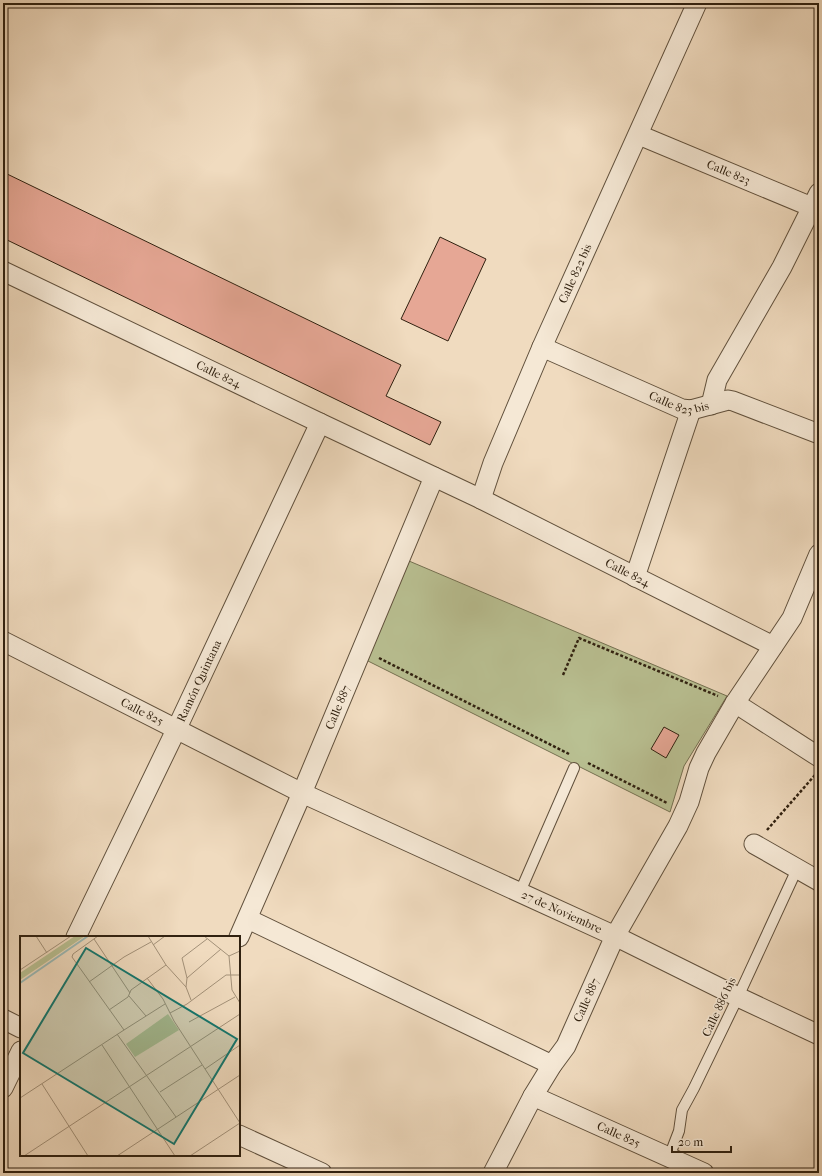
<svg xmlns="http://www.w3.org/2000/svg" width="822" height="1176" viewBox="0 0 822 1176" font-family="'IM FELL French Canon',serif">
<style>
.green{fill:#b9c092;stroke:#747051}
.building{fill:#e6a795;stroke:#302110}
.lines{fill:none;stroke-linecap:round;stroke-linejoin:round}
.service-casing{stroke:#60503c;stroke-width:12}
.minor-casing{stroke:#60503c;stroke-width:21}
.path{stroke:#302110;stroke-width:2.5;stroke-dasharray:3 2;stroke-linecap:butt}
.service{stroke:#f5e8d5;stroke-width:10}
.minor{stroke:#f5e8d5;stroke-width:19}
.labels{text-anchor:middle;dominant-baseline:central;stroke-width:3;stroke-linejoin:round;paint-order:stroke}
.street-label{font-size:12px;fill:#302110;stroke:#f5e8d5}
.inset-river{fill:none;stroke:#9bbab7;stroke-width:2}
.inset-road{fill:none;stroke:#a39179;stroke-width:1}
.view{fill:#0f766e;fill-opacity:0.15;stroke:#0f766e;stroke-width:2}
.inset-edge{fill:none;stroke:#302110;stroke-width:2}
</style>
<rect width="100%" height="100%" fill="#f0dbbf"/>
<filter id="stains"><feTurbulence type="fractalNoise" baseFrequency=".005" numOctaves="4"/><feColorMatrix values="0 0 0 0 .2 0 0 0 0 .09 0 0 0 0 .02 0 0 0 .5 -.17"/></filter>
<radialGradient id="worn" r=".72"><stop offset=".6" stop-color="#630" stop-opacity="0"/><stop offset="1" stop-color="#630" stop-opacity=".3"/></radialGradient>
<path class="green" d="M409,561L727,696L684,766L670,812L364,659Z"/>
<g class="building">
<path d="M3,172L401,365L386,396L441,422L430,445L3,238Z"/>
<path d="M440,237L486,259L448,341L401,319Z"/>
<path d="M664,727L679,735L666,758L651,749Z"/>
</g>
<g class="lines">
<g class="service-casing">
<g id="service">
<path d="M520,892L574,768"/>
<path d="M669,1157L679,1131L682,1110L694,1088L738,997L797,869"/>
</g>
</g>
<g class="minor-casing">
<g id="minor">
<path id="s1" d="M639,135L819,210"/>
<path id="s2" d="M3,271L320,423L481,499L493,463L542,347L697,3"/>
<path id="s3" d="M542,347L682,409L691,410L728,400L733,401L819,434"/>
<path d="M711,405L717,380L782,267L819,193"/>
<path id="s4" d="M481,499L773,646"/>
<path d="M635,577L691,410"/>
<path id="s5" d="M3,641L302,793L615,936L738,997L819,1035"/>
<path d="M735,703L819,757"/>
<path d="M754,844L819,881"/>
<path d="M248,919L552,1065"/>
<path id="s6" d="M76,937L177,728L320,423"/>
<path id="s7" d="M239,937L302,793L434,477"/>
<path d="M3,1019L21,1028"/>
<path d="M3,1088L21,1051"/>
<path id="s8" d="M533,1096L704,1173"/>
<path d="M239,1135L322,1173"/>
<path id="s9" d="M493,1173L533,1096L552,1065L566,1046L615,936L678,826L689,802L699,768L706,753L735,703L792,618L819,554"/>
</g>
</g>
<g class="path">
<path d="M379,658L569,754"/>
<path d="M563,675L579,638L718,696"/>
<path d="M588,763L667,803"/>
<path d="M767,830L815,775"/>
</g>
<use href="#service" class="service"/>
<use href="#minor" class="minor"/>
</g>
<g class="labels">
<g class="street-label">
<text stroke="none"><textPath href="#s1" startOffset="97">Calle 823</textPath></text>
<text stroke="none"><textPath href="#s2" startOffset="774">Calle 822 bis</textPath></text>
<text stroke="none"><textPath href="#s2" startOffset="239">Calle 824</textPath></text>
<text stroke="none"><textPath href="#s3" startOffset="149">Calle 823 bis</textPath></text>
<text stroke="none"><textPath href="#s4" startOffset="164">Calle 824</textPath></text>
<text stroke="none"><textPath href="#s6" startOffset="284">Ramón Quintana</textPath></text>
<text stroke="none"><textPath href="#s7" startOffset="250">Calle 887</textPath></text>
<text stroke="none"><textPath href="#s5" startOffset="156">Calle 825</textPath></text>
<text stroke="none"><textPath href="#s5" startOffset="621">27 de Noviembre</textPath></text>
<text stroke="none"><textPath href="#s9" startOffset="197">Calle 887</textPath></text>
<text transform="translate(719 1007) rotate(-65)">Calle 886 bis</text>
<text stroke="none"><textPath href="#s8" startOffset="94">Calle 825</textPath></text>
</g>
</g>
<g transform="translate(20 936)">
<rect width="220" height="220" fill="#f0dbbf"/>
<path d="M55,0H65L0,44V37ZM148,78L159,94L115,121L106,108Z" fill="#b9c092"/>
<path class="inset-river" d="M0,47L68,0"/>
<path class="inset-road" d="M16,0L27,17M128,0L146,29L166,51M184,0L209,20L212,54L220,67M74,3L110,57M133,9L145,0M209,20L220,15M0,34L51,0M127,42L143,63L154,85L220,187M167,42L201,13M69,46L104,21L131,6M109,60L126,80M171,64L166,51L167,42L162,22L187,3M89,74L108,61L111,54L146,29M150,77L167,68L206,39H220M169,86L215,61M104,94L145,68M97,98L156,181M82,109L155,220M185,133L220,109M22,148L68,220M140,156L182,129M0,162L104,94L52,21L53,18L78,0M4,220L220,78M97,220L220,139M170,220L220,187"/>
<path class="view" d="M66,12L217,103L154,208L3,117Z"/>
<rect width="220" height="220" class="inset-edge"/>
</g>
<rect width="822" height="1176" fill="none" stroke="#f0dbbf" stroke-width="16"/>
<rect x="4" y="4" width="814" height="1168" fill="none" stroke="#302110" stroke-width="2"/>
<rect x="8" y="8" width="806" height="1160" fill="none" stroke="#302110"/>
<path d="M672 1146v6h59v-6" fill="none" stroke="#302110" stroke-width="2"/>
<text x="678" y="1146" font-size="12" fill="#302110" stroke="#f5e8d5" stroke-width="3" paint-order="stroke">20 m</text>
<rect width="100%" height="100%" filter="url(#stains)"/>
<rect width="100%" height="100%" fill="url(#worn)"/>
</svg>
